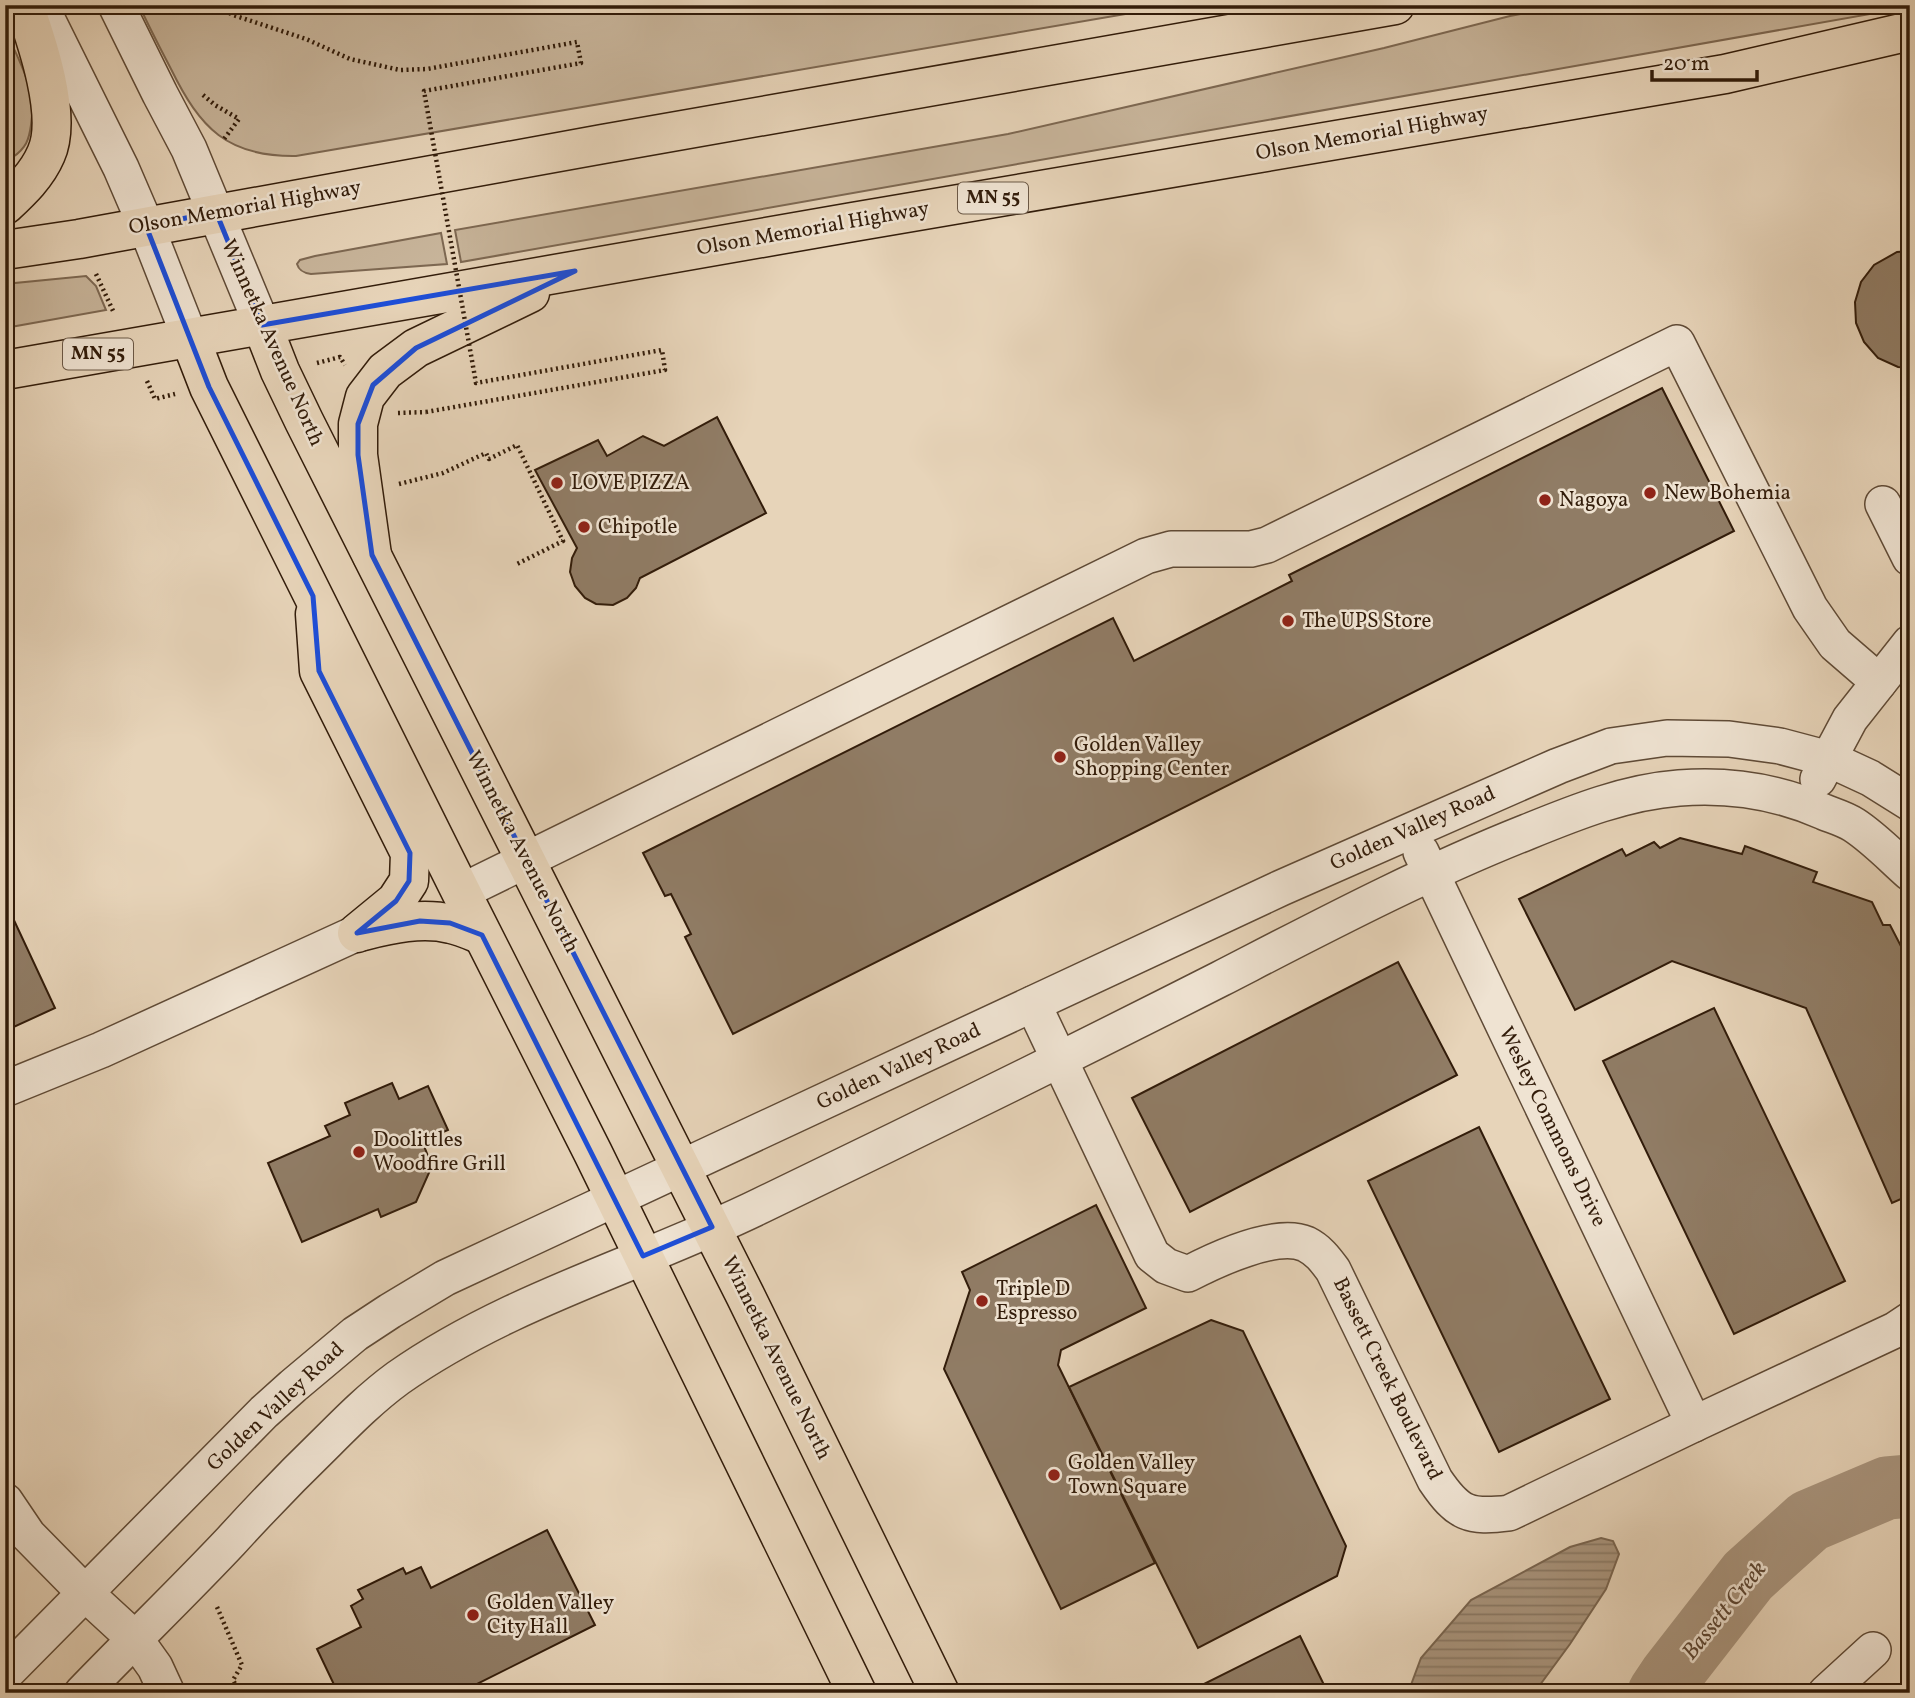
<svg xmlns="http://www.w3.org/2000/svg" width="1915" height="1698" viewBox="0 0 1915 1698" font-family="Vollkorn,serif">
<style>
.green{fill:#c8b59b;stroke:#7d6852;stroke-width:2}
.water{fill:url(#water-rules);stroke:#796550;stroke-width:2}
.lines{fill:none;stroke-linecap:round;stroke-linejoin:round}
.river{stroke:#a9957e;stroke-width:63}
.building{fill:#907c65;stroke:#321c0a;stroke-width:2}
.minor-casing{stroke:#5f4a36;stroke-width:38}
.major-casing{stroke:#321c0a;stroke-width:41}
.highway-casing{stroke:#321c0a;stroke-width:41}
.path{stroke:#321c0a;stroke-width:4.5;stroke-dasharray:2 3.5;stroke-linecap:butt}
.minor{stroke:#efe3d2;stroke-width:35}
.major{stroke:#e7d4b9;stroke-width:38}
.highway{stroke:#e7d4b9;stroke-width:38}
.path-bridge{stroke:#321c0a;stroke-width:4.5;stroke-dasharray:2 3.5;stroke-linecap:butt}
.marked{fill:none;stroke:#1d4ed8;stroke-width:5;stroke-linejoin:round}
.poi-dot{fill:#8f2418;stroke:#efe3d2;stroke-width:2.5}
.labels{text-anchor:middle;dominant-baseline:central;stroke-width:5;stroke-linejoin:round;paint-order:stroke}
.shield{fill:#efe3d2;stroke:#6b5846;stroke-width:2}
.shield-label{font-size:19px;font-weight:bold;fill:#321c0a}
.street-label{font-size:21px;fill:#321c0a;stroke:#efe3d2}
.poi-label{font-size:21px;fill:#321c0a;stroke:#efe3d2;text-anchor:start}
.water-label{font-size:23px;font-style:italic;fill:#5c4633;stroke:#efe3d2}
</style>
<defs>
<pattern id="water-rules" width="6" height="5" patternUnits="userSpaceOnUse" patternTransform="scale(1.75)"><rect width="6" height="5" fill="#a9957e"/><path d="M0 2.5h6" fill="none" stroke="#8a7965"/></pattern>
</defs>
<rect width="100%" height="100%" fill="#e7d4b9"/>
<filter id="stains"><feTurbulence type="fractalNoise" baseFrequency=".00286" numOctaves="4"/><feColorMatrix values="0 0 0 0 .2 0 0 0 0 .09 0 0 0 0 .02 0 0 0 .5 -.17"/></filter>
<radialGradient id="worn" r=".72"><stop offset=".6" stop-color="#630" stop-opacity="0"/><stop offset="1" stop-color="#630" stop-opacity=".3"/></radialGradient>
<g class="green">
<path d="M139,5H1178L296,156C227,157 200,128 171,69C160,48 149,27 139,5Z"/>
<path d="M1566,5H1910V7L461,262L455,230L1008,134L1384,48L1510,16Z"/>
<path d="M5,30C19,60 37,90 31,125C29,140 26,148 13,157L5,153Z"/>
<path d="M441,233L447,264L311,274C304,273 299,271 297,264L300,260L315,256Z"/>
<path d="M86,276L96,286L106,310L5,328V284Z"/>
</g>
<path class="water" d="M1601,1538L1613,1541L1619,1554L1606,1589L1570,1644L1534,1693H1408L1421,1658L1471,1600L1570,1547Z"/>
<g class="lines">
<path class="river" d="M1659,1693L1671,1675L1748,1576L1809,1521L1887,1488L1910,1486"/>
</g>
<g class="building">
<path d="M1910,251V368L1898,367L1878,358L1864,342L1856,323L1855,302L1861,282L1874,265L1897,252Z"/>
<path d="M1662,388L1734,531L733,1034L685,937L691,934L671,894L665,896L643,853L1113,618L1134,661L1292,581L1289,575Z"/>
<path d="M717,417L766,513L640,578L636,588L627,598L613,605L596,604L585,598L575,586L570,572L572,558L577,548L535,470L598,440L607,456L643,436L664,446Z"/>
<path d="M1680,838L1742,854L1745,846L1817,872L1813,882L1872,902L1883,925H1890L1905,954L1910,952V1195L1892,1203L1806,1008L1672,961L1575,1010L1519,899L1622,849L1626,856L1654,842L1660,848Z"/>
<path d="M5,901L55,1008L5,1031Z"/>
<path d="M1398,962L1457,1075L1190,1212L1132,1098Z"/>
<path d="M1714,1008L1845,1281L1734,1334L1603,1061Z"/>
<path d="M392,1083L399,1099L428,1086L448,1130L422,1141L432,1166L416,1202L381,1217L378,1209L302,1242L268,1163L330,1136L325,1126L350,1115L345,1103Z"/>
<path d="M1479,1127L1610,1399L1499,1452L1368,1181Z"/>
<path d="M1096,1205L1146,1308L1061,1350L1058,1365L1155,1563L1061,1609L944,1369L970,1290L962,1272Z"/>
<path d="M1211,1320L1243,1331L1346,1546L1337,1576L1198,1648L1069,1387Z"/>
<path d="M547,1530L595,1625L459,1693H338L317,1649L361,1627L351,1606L363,1599L358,1590L403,1568L406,1574L421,1567L431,1588Z"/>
<path d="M1300,1636L1328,1693H1186Z"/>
</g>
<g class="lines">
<g class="minor-casing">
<g id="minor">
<path d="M40,5L121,168L146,226L190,338"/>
<path d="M116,5L160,94L189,149L262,325"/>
<path d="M1883,504L1910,558"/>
<path d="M1818,779L1850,719L1910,643"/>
<path d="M1421,852L1694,1424"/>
<path d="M461,892L1146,556L1171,549H1251L1267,545L1677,343L1810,608L1835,644L1879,682"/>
<path d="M1033,1004L1152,1255L1166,1266L1188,1274C1215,1260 1276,1231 1306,1244C1318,1250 1325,1259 1333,1270L1435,1480C1458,1514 1469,1518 1509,1513L1694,1424L1895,1330L1910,1320"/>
<path d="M5,1089L101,1050L357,933"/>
<path d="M5,1501L28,1535L85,1593L135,1639L155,1667L167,1693"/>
<path d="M5,1674L264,1412L293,1386L355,1334L390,1311L445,1278L1281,888L1558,766L1611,746L1667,738L1729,739L1780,746L1829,759L1870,778L1910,803"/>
<path d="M82,1693C131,1642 182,1593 231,1541C262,1507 294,1474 327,1442C350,1419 372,1397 398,1378C509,1300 642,1264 762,1205C916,1131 1068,1056 1220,979C1321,927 1421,874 1527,832C1576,812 1626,792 1679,788C1729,784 1779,792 1824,812C1834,816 1845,819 1854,825C1874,838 1892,857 1910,873"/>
<path d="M1826,1693L1873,1650"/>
</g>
</g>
<g class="major-casing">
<g id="major">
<path d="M262,325L280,371L304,421L745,1295L940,1693"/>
<path d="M190,338L209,387L461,892L593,1153L857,1693"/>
<path d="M315,614L319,671L410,853L409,881L396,901L357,933"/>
<path d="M363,931C391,924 422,917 451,924C461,926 472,931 482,935"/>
</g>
</g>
<g class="highway-casing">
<g id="highway">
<path d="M5,205C21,190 37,175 46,154C63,117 37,42 24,5"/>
<path d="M5,250L79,239L603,144L1395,5"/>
<path d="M5,370L853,222L1725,74L1910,31"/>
<path d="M372,555L358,455V424L365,397L385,371L416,348L530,293"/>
</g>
</g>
<g class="path">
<path d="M215,5L233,15L306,39L350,59L400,70L427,69"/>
<path d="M203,95L215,105L239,119L224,139"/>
<path d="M96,274L114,313"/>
<path d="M317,363L340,357L345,365"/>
<path d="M147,381L155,399L175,394"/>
<path d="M398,413L426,412"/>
<path d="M399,484L443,473L486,453L489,459L517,445L563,541L515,565"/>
<path d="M217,1607L242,1665L233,1680L240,1693"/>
<path d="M803,1693L814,1687"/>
</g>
<use href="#minor" class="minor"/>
<use href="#major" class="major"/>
<use href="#highway" class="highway"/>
<path class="path-bridge" d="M426,412L665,370L662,350L476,383L424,91L581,63L577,42L427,69"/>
</g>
<path class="marked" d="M216,212L262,325L575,271L416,348L373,385L358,424V455L372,555L712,1227L643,1256L482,935L450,923L420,921L357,933L396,901L409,881L410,853L319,671L313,596L209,387L146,226Z"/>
<g class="poi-dot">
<circle cx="557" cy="483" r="7"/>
<circle cx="1650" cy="493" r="7"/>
<circle cx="1545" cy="500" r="7"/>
<circle cx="584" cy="527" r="7"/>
<circle cx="1288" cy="621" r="7"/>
<circle cx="1060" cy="757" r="7"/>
<circle cx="359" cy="1152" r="7"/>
<circle cx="982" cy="1301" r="7"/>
<circle cx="1054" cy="1475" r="7"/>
<circle cx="473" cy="1615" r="7"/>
</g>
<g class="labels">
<g class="shield">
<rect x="958" y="182.5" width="70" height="31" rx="5"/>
<rect x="63" y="338.5" width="70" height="31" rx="5"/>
</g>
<g class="shield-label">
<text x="993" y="198">MN 55</text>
<text x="98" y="354">MN 55</text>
</g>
<g class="street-label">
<text transform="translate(1372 134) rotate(-10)">Olson Memorial Highway</text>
<text transform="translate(245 208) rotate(-10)">Olson Memorial Highway</text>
<text transform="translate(813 229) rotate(-10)">Olson Memorial Highway</text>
<text transform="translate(272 343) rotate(66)">Winnetka Avenue North</text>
<text transform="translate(1413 829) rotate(-24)">Golden Valley Road</text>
<text transform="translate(522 852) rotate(63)">Winnetka Avenue North</text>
<text transform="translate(899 1067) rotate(-25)">Golden Valley Road</text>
<text transform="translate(1552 1127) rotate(64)">Wesley Commons Drive</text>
<text transform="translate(776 1358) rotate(64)">Winnetka Avenue North</text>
<text transform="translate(1387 1379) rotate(64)">Bassett Creek Boulevard</text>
<text transform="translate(276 1407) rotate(-43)">Golden Valley Road</text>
</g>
<g class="poi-label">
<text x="571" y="483">LOVE PIZZA</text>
<text x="1664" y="493">New Bohemia</text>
<text x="1559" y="500">Nagoya</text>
<text x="598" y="527">Chipotle</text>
<text x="1302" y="621">The UPS Store</text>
<text x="1074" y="745">Golden Valley<tspan x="1074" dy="24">Shopping Center</tspan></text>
<text x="373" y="1140">Doolittles<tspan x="373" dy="24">Woodfire Grill</tspan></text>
<text x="996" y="1289">Triple D<tspan x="996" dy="24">Espresso</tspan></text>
<text x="1068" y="1463">Golden Valley<tspan x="1068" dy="24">Town Square</tspan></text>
<text x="487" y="1603">Golden Valley<tspan x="487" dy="24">City Hall</tspan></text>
</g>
<g class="water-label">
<text transform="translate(1725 1611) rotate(-51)">Bassett Creek</text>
</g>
</g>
<rect width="1915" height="1698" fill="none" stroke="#e7d4b9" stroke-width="28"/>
<rect x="7" y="7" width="1901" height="1684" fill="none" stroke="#321c0a" stroke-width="3.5"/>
<rect x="14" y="14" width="1887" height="1670" fill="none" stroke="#321c0a" stroke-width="2"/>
<path d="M1652 70v10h105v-10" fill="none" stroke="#321c0a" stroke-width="3.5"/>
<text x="1663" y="70" font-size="21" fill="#321c0a" stroke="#efe3d2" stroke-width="5" paint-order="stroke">20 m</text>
<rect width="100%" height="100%" filter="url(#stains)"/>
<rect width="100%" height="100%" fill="url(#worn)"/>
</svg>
